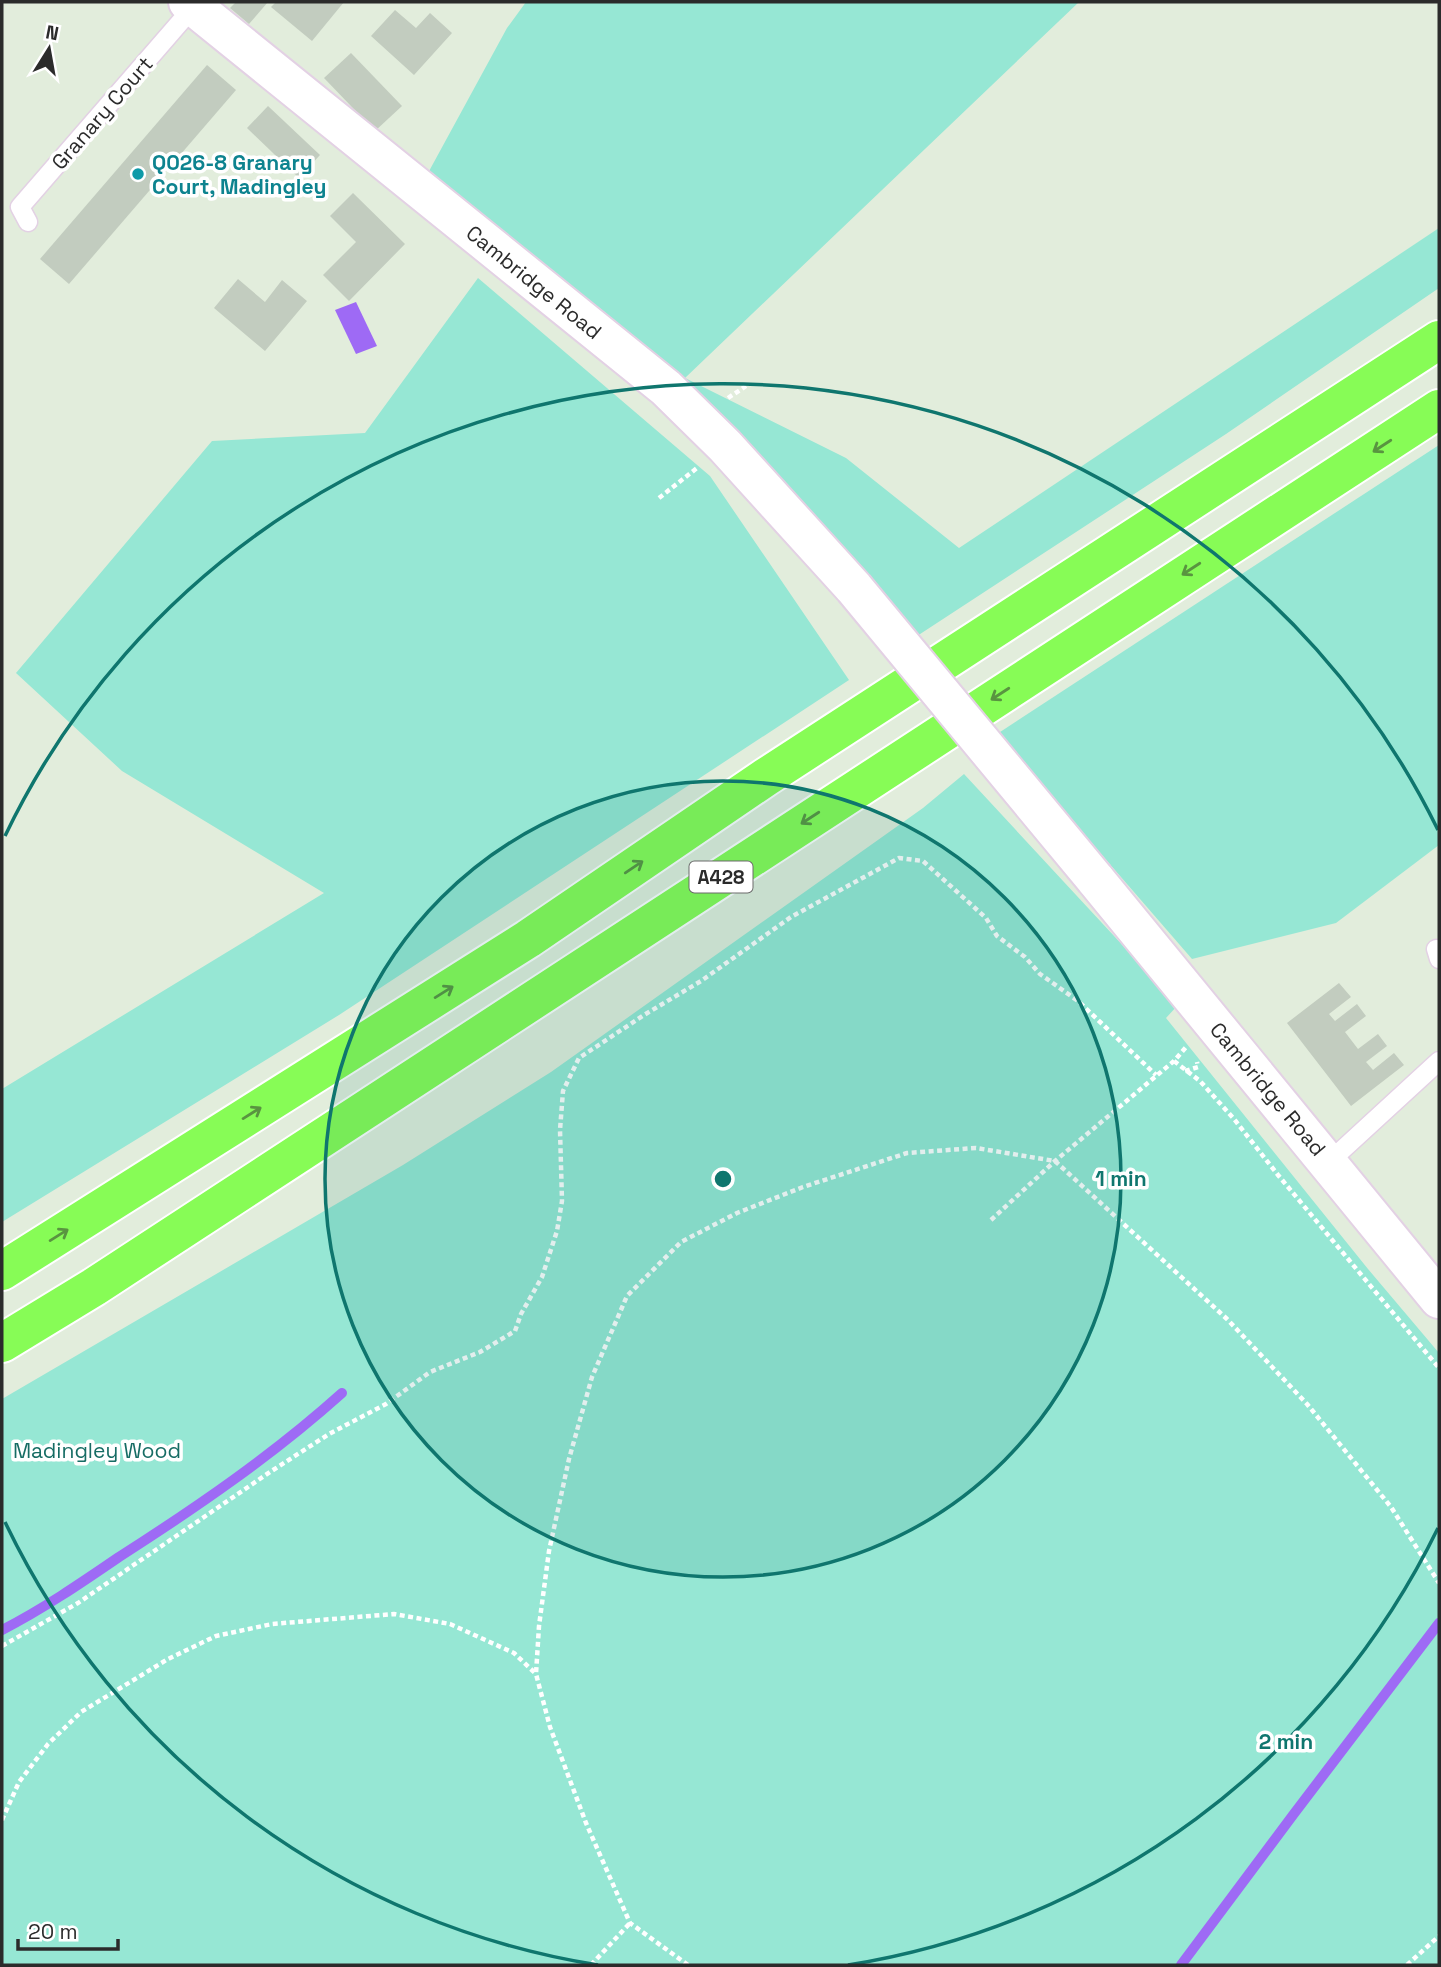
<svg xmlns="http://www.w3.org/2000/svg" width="1441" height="1967" viewBox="0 0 1441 1967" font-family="'Space Grotesk',sans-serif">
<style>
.green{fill:#96e7d4}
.water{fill:#9e6af5}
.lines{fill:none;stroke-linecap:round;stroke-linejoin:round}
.stream{stroke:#9e6af5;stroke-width:10}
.building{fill:#c2ccbf}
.service-casing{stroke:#e3d1e4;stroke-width:21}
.tertiary-casing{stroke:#e3d1e4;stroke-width:42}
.trunk-casing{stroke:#fff;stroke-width:42}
.path{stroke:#fff;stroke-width:4.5;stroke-dasharray:5 3.5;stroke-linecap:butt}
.service{stroke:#fff;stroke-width:18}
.tertiary{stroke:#fff;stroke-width:38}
.trunk{stroke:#87fc56;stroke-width:38}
.tertiary-bridge-casing{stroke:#e3d1e4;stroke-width:42;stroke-linecap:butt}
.tertiary-bridge{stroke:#fff;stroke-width:38}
.oneway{stroke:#599440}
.ring{fill:none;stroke:#0f766e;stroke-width:3.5}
.culture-dot{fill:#0f9aa8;stroke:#fff;stroke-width:2.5}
.labels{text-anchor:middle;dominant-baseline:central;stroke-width:7;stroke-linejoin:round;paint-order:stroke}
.shield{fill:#fff;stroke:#6b6b6b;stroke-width:2}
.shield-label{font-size:19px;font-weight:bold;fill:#2b2b2b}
.street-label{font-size:21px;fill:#2b2b2b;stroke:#fff}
.culture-label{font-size:21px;font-weight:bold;fill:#0d838f;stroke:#fff;text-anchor:start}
.park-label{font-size:21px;fill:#166c64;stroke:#fff}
.centre{fill:#0f766e;stroke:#fff;stroke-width:3.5}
.ring-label{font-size:21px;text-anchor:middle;font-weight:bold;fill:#0f766e;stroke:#fff;stroke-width:7;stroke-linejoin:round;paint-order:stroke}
</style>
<rect width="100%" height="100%" fill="#e2eddc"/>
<g class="green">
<path d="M526,2H1079L685,378L846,458L959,548L1439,228V288L1226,434L914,638L428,173L507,28Z"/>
<path d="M478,278L710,476L849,680L339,1015L2,1222V1089L324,893L122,771L16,673L212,441L365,433Z"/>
<path d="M1439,445V845L1336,923L1192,959L997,734Z"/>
<path d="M964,774L1178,1005L1166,1018L1368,1269L1439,1353V1965H2V1399L403,1165L551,1072L923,808Z"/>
</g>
<path class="water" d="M356,302L377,346L356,354L335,310Z"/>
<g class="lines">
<g class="stream">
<path d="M2,1630C43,1609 81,1583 119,1557C197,1507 273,1455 342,1393"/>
<path d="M1181,1965L1293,1815L1439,1623"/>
</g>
</g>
<g class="building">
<path d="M236,2H268L249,24L230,8Z"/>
<path d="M276,2H344L312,41L271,7Z"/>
<path d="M395,10L416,28L430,13L452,33L414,75L371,36Z"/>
<path d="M351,53L402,106L375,131L324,78Z"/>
<path d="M207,65L236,90L69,284L40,259Z"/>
<path d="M268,106L320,155L299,178L247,128Z"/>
<path d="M353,193L405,244L349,301L323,275L356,242L330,216Z"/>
<path d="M238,279L265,302L282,280L307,301L265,351L214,308Z"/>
<path d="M1339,983L1351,997L1329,1014L1335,1021L1357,1004L1366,1016L1345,1032L1358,1049L1378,1034L1387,1046L1366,1062L1373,1070L1394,1053L1404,1065L1351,1106L1287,1023Z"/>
</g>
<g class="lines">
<g class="service-casing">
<g id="service">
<path d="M28,222L20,207L195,5"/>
<path d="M1436,949L1439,959"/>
<path d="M1329,1162L1439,1061"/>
</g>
</g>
<g class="tertiary-casing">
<g id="tertiary">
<path d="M188,2L666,388L725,446L854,588"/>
<path d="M1095,879L1439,1299"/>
</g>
</g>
<g class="trunk-casing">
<g id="trunk">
<path d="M2,1271L528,939L766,777L1439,340"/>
<path d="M2,1343L94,1287L1439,409"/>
</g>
</g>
<g class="path">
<path d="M728,398L746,386"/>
<path d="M659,498L697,468"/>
<path d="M1174,1061L1200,1081L1234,1119L1278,1175L1439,1368"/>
<path d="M1185,1071L1198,1067L1197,1062"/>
<path d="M991,1220L1055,1161L1174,1061L1187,1046"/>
<path d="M2,1646L78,1603L270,1472L329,1434L386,1404L430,1372L480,1352L515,1331L521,1314L542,1277L557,1231L562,1201L560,1130L563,1091L579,1058L644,1015L701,981L791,917L899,858L923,861L986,918L997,936L1025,957L1040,974L1078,1001L1156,1075"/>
<path d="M2,1820L19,1782L48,1744L81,1712L168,1659L216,1636L272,1624L394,1614L450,1624L514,1653L536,1674"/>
<path d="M591,1965L630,1923"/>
<path d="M688,1965L630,1923L586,1823L550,1727L536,1674L539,1626L549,1551L569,1459L592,1377L627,1296L681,1242L737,1213L803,1187L907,1153L976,1148L1055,1161L1227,1319L1307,1404L1391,1507L1439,1583"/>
<path d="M1407,1965L1439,1936"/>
</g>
<use href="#service" class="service"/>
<use href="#tertiary" class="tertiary"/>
<use href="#trunk" class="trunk"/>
<g class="tertiary-bridge-casing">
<path id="tertiary-bridge" d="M854,588L1095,879"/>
</g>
<use href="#tertiary-bridge" class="tertiary-bridge"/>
</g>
<defs><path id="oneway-shaft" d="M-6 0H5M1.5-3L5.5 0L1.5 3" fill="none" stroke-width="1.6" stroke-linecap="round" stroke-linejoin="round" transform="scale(1.75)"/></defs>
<g class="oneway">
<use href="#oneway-shaft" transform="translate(1382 446) rotate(147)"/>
<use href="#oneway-shaft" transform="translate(1191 569) rotate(147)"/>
<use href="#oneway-shaft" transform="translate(1000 694) rotate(147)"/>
<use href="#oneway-shaft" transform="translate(810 818) rotate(147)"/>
<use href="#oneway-shaft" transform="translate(634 867) rotate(-34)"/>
<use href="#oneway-shaft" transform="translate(444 992) rotate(-32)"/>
<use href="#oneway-shaft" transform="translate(252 1113) rotate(-32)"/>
<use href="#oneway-shaft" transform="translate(59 1235) rotate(-32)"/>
</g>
<circle cx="723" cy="1179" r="398" fill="#0f766e" fill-opacity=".12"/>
<g class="ring">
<circle cx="723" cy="1179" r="398"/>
<path d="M1438 1528A796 796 0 0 1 848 1965M598 1965A796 796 0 0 1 5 1522M5 836A796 796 0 0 1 1438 830"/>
</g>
<circle class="culture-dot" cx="138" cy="174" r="7"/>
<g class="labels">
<rect class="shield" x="689.5" y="861.5" width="63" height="31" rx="5"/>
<g class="shield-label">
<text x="721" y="877">A428</text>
</g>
<g class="street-label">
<text transform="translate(102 113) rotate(-49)">Granary Court</text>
<text transform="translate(534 282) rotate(39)">Cambridge Road</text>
<text transform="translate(1268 1089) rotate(50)">Cambridge Road</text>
</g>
<g class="culture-label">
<text x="152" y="162">Q026-8 Granary<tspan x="152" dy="24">Court, Madingley</tspan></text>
</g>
<g class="park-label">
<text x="97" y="1450">Madingley Wood</text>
</g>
</g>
<circle cx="723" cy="1179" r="10" class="centre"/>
<g class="ring-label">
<text x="1121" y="1186">1 min</text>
<text x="1286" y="1749">2 min</text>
</g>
<rect width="1441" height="1967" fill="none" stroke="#2b2b2b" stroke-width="7"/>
<g transform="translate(49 49) rotate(11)" stroke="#ffffff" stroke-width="5" paint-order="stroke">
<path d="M0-5L12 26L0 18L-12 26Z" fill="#2b2b2b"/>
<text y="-10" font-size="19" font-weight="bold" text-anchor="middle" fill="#2b2b2b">N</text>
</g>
<path d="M18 1939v10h100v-10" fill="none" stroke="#2b2b2b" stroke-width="3.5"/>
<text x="28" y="1939" font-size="21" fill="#2b2b2b" stroke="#ffffff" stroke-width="5" paint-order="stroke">20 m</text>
</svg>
